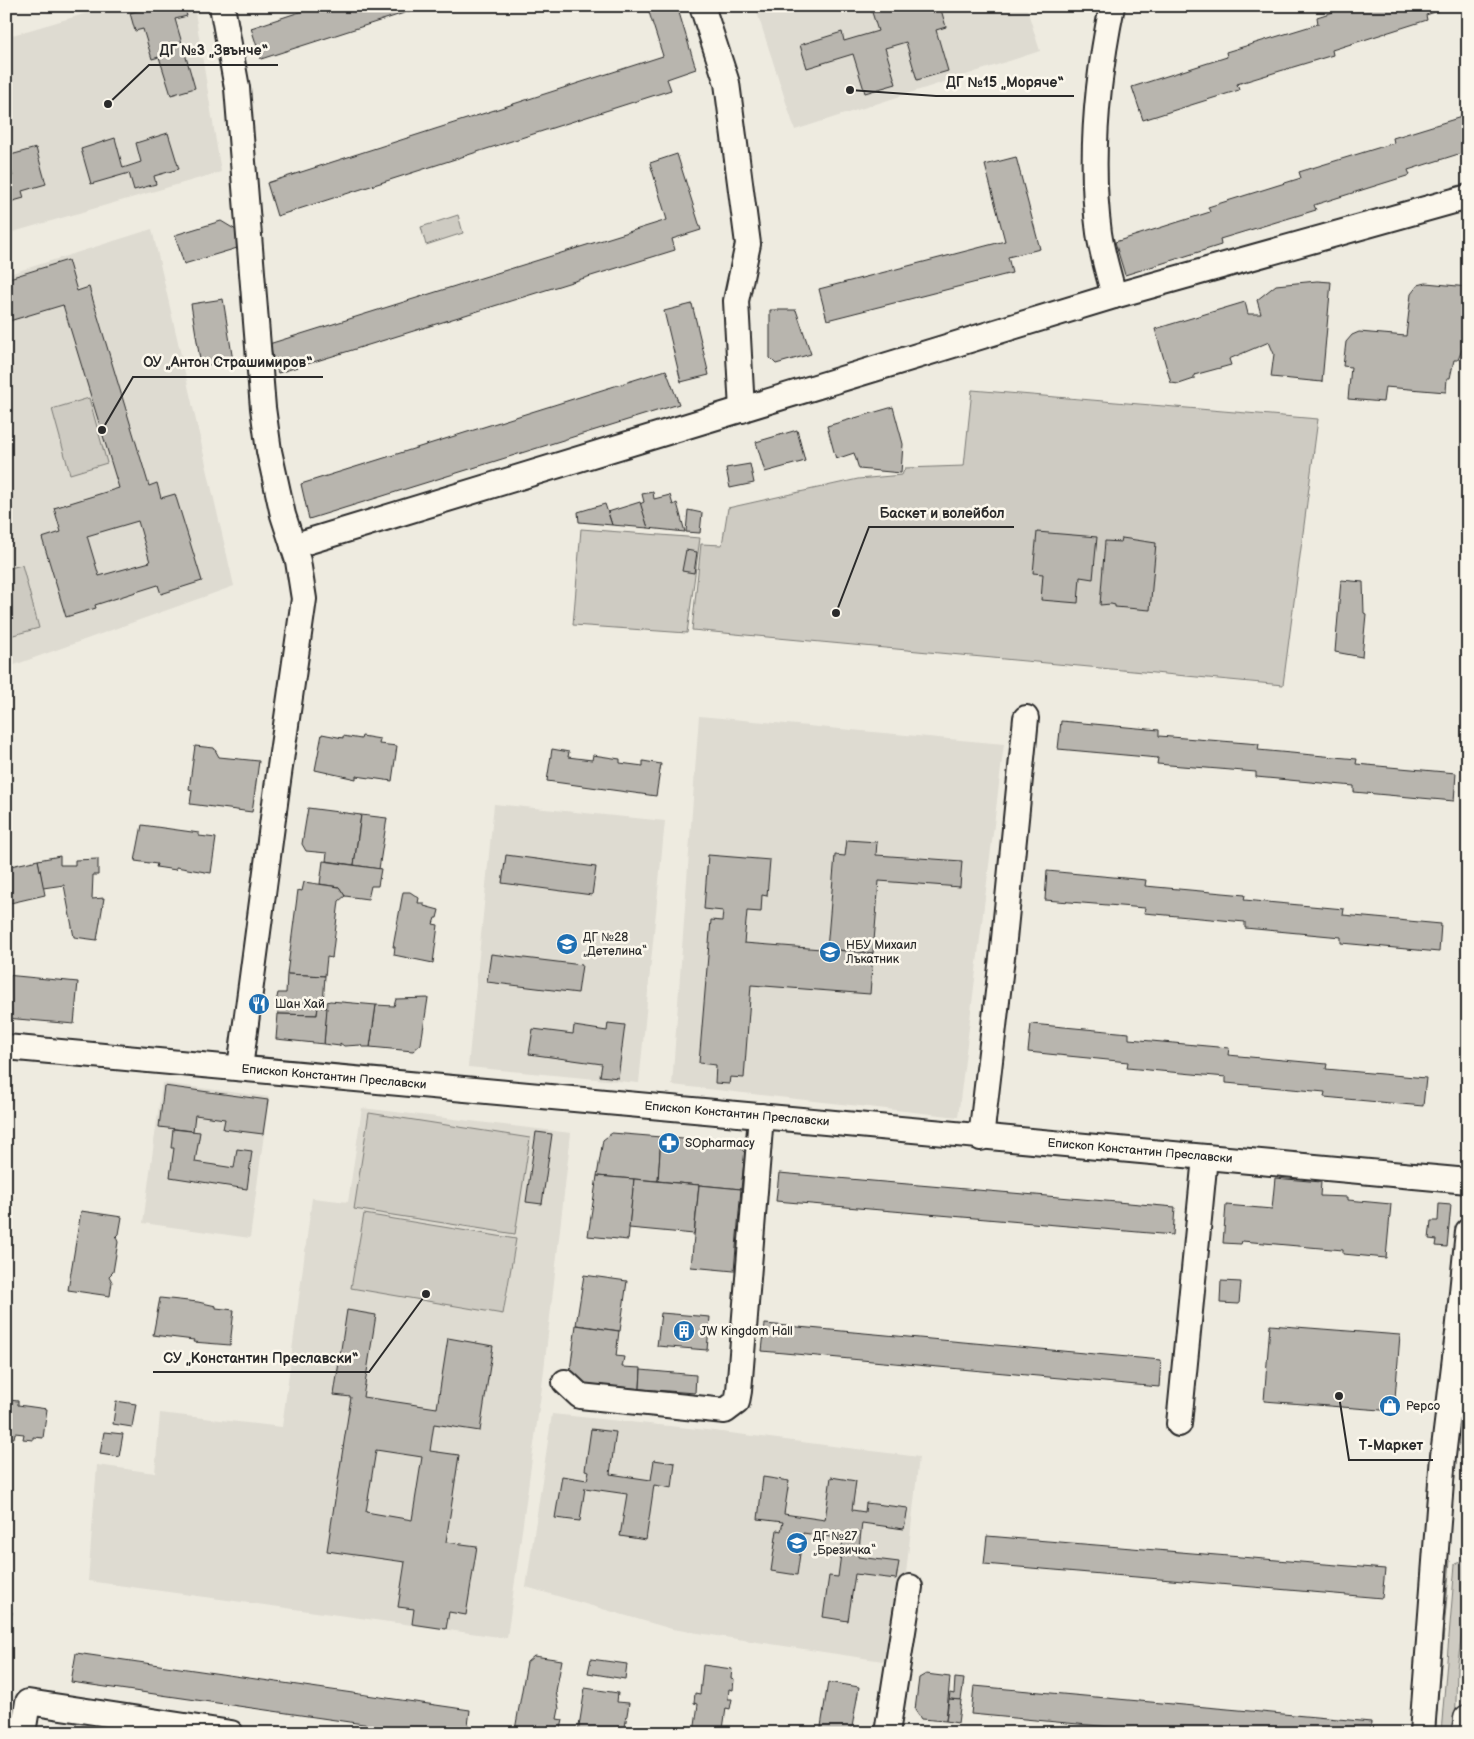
<svg xmlns="http://www.w3.org/2000/svg" width="1474" height="1739" viewBox="0 0 1474 1739" font-family="'Balsamiq Sans',sans-serif">
<style>
.built{fill:#dedbd1}
.green{fill:#cecbc2;stroke:#7c7b76}
.building{fill:#b8b5ae;stroke:#2b2b2b;fill-rule:evenodd}
.lines{fill:none;stroke-linecap:round;stroke-linejoin:round}
.minor-casing{stroke:#2b2b2b;stroke-width:28}
.highway-casing{stroke:#2b2b2b;stroke-width:31}
.minor{stroke:#fbf7ec;stroke-width:24}
.highway{stroke:#fbf7ec;stroke-width:28}
.labels{text-anchor:middle;dominant-baseline:central;stroke-width:5;stroke-linejoin:round;paint-order:stroke}
.poi-label{font-size:12px;fill:#2b2b2b;stroke:#fbf7ec;text-anchor:start}
.street-label{font-size:12px;fill:#2b2b2b;stroke:#fbf7ec}
.leader{fill:none;stroke:#2b2b2b;stroke-width:2}
.callout-dot{fill:#2b2b2b;stroke:#fbf7ec;stroke-width:2}
.callout-label{font-size:14px;text-anchor:middle;font-weight:bold;fill:#2b2b2b;stroke:#fbf7ec;stroke-width:5;stroke-linejoin:round;paint-order:stroke}
</style>
<rect width="100%" height="100%" fill="#eeebe0"/>
<filter id="ink" filterUnits="userSpaceOnUse"><feTurbulence type="fractalNoise" baseFrequency=".02" numOctaves="2"/><feDisplacementMap in="SourceGraphic" scale="10" xChannelSelector="R" yChannelSelector="G"/><feConvolveMatrix kernelMatrix="1 2 1 2 8 2 1 2 1" color-interpolation-filters="sRGB"/></filter>
<g filter="url(#ink)">
<g class="built">
<path d="M111,6H194L221,172L6,234V37Z"/>
<path d="M755,6H1026L1040,51L795,130Z"/>
<path d="M152,229L234,586L6,668V275Z"/>
<path d="M699,716L1004,744L958,1117L672,1085Z"/>
<path d="M494,804L665,821L639,1083L468,1067Z"/>
<path d="M162,1083L269,1097L250,1238L143,1223Z"/>
<path d="M362,1108L571,1133L542,1387L507,1638L88,1581L97,1465L155,1473L160,1413L282,1427L312,1198L348,1202Z"/>
<path d="M552,1414L698,1429L919,1457L896,1663L672,1629L526,1587Z"/>
</g>
<g class="green">
<path d="M458,215L463,233L426,245L421,227Z"/>
<path d="M972,390L1318,419L1283,685L692,630L701,544L722,545L728,508L858,479L902,475L905,468L964,466Z"/>
<path d="M89,398L107,463L70,474L52,409Z"/>
<path d="M581,529L700,538L687,633L573,625Z"/>
<path d="M22,565L39,628L6,637V569Z"/>
<path d="M369,1113L530,1138L515,1234L354,1209Z"/>
<path d="M364,1214L516,1239L503,1314L351,1288Z"/>
<path d="M1468,1348L1462,1444H1459L1467,1348Z"/>
<path d="M1468,1559V1593L1457,1668L1455,1733H1441L1455,1564Z"/>
<path d="M1448,1561H1450L1435,1733H1433Z"/>
</g>
<g class="building">
<path d="M152,6H184L187,16L175,19L195,88L171,95L159,57L152,59L143,29L135,31L130,13Z"/>
<path d="M318,6H426L261,59L251,28Z"/>
<path d="M647,6H677L696,69L667,79L671,90L277,216L267,183L663,56Z"/>
<path d="M870,6H940L946,27L936,30L948,71L917,80L906,42L885,48L896,84L865,93L853,54L807,68L800,45L842,32L844,41L878,31Z"/>
<path d="M1352,6H1453L1426,15L1427,20L1332,50L1333,55L1237,84L1239,90L1143,120L1132,87L1227,57L1226,52L1318,24L1317,17Z"/>
<path d="M1468,115V151L1408,170L1410,175L1314,205L1316,210L1220,239L1221,245L1125,275L1115,242L1210,212L1208,207L1301,178L1299,172L1394,143L1393,138Z"/>
<path d="M168,133L179,169L154,176L156,184L134,190L129,173L91,184L81,149L115,138L123,168L141,162L136,143Z"/>
<path d="M36,148L46,184L22,191L24,198L6,203V177L13,176L7,156Z"/>
<path d="M677,154L701,230L672,239L675,250L278,373L269,344L667,220L650,163Z"/>
<path d="M1016,157L1040,249L1008,257L1012,273L827,320L819,289L1005,241L985,165Z"/>
<path d="M221,221L241,233L244,246L184,264L175,235Z"/>
<path d="M68,260L77,291L89,287L149,486L157,483L161,498L175,494L202,581L161,594L158,585L95,605L96,608L66,617L42,538L61,532L54,508L119,488L63,305L6,322V279ZM138,521L150,562L99,576L87,536Z"/>
<path d="M1317,281L1331,282L1322,382L1271,377L1274,354L1269,342L1229,359L1231,365L1194,375V379L1179,384L1171,383L1155,329L1245,302L1248,314H1261L1257,300L1276,285Z"/>
<path d="M1426,283L1468,287V334L1458,360H1454L1450,378H1447L1446,392L1385,387L1383,402L1348,399L1351,367L1343,366L1346,342L1352,335L1359,332L1406,336L1411,294L1418,285Z"/>
<path d="M223,299L233,361L201,366L191,304Z"/>
<path d="M692,304L709,375L681,382L664,311Z"/>
<path d="M770,310H796L811,354L776,364L770,358Z"/>
<path d="M666,370L679,404L309,519L301,484Z"/>
<path d="M893,407L903,444L901,473L859,469L854,453L836,459L827,426Z"/>
<path d="M797,430L805,461L765,472L756,442Z"/>
<path d="M750,464L754,483L730,488L726,468Z"/>
<path d="M653,492L654,499L670,495L673,505L677,503L685,532L648,528L640,504L644,502L642,494Z"/>
<path d="M640,502L648,528L612,525L608,512Z"/>
<path d="M605,504L612,525L579,522L578,512Z"/>
<path d="M688,510L702,513L700,533L686,532Z"/>
<path d="M1037,532L1097,537L1093,579L1080,577L1078,603L1041,600L1043,574L1033,573Z"/>
<path d="M1122,538L1156,543L1150,610L1115,607V605L1111,604L1100,605L1105,541L1121,542Z"/>
<path d="M686,550L697,552L694,573L682,571Z"/>
<path d="M1341,580L1363,582L1364,613L1366,614L1362,657L1335,652Z"/>
<path d="M1061,721L1159,730V736L1259,744L1258,750L1357,759L1356,764L1456,773L1454,801L1354,792V786L1256,777V772L1157,764L1158,758L1058,749Z"/>
<path d="M322,734L343,738V736L361,739L362,736L380,739L379,744L397,746L392,781L356,776V779L315,770Z"/>
<path d="M195,746L214,748L219,757L259,761L252,812L190,804L192,790L189,789Z"/>
<path d="M552,749L569,752L568,757L592,760L593,755L620,759V763L643,766V761L661,764L656,796L547,781Z"/>
<path d="M308,808L361,815L354,865L326,861L327,853L306,851L302,844Z"/>
<path d="M361,815L387,818L379,869L354,865Z"/>
<path d="M142,825L199,833V836L216,838L211,873L176,867V870L156,867L157,864L135,861Z"/>
<path d="M847,840L877,842L876,855L962,861L960,887L879,881L873,953L827,949L835,855L845,856Z"/>
<path d="M506,855L596,867L592,895L502,883Z"/>
<path d="M708,855L770,860L767,896L762,895L761,912L747,911L744,943L873,953L870,994L751,985L744,1078L730,1077L729,1084L715,1083L716,1065L699,1063L711,920L722,921L723,911L704,909Z"/>
<path d="M60,856V865H75V860L98,859V875H93L92,899L104,898L97,940L74,937L64,885L43,888L38,860Z"/>
<path d="M38,860L45,895L6,904V867Z"/>
<path d="M323,861L381,869L378,886H371L368,899L345,896L339,887L320,884Z"/>
<path d="M1047,871L1146,880L1145,886L1245,895L1244,900L1344,909L1343,915L1441,924L1439,952L1341,943V937L1245,928V922L1144,913L1145,908L1045,900Z"/>
<path d="M304,882L339,887L345,896L339,901L332,958L327,957L325,976L287,974L298,890L302,891Z"/>
<path d="M403,892H410L419,898L418,903H424V906L439,910L437,918H435L433,924L438,925L433,963L394,955L395,947H393Z"/>
<path d="M491,954L582,965L578,993L487,982Z"/>
<path d="M287,974L325,976L323,1004H318L317,1015L278,1014V1006H275L278,993H286Z"/>
<path d="M6,975L78,982L74,1024L6,1018Z"/>
<path d="M428,998L421,1044L413,1051L370,1047L376,1005L394,1006L396,999Z"/>
<path d="M330,1001L376,1005L370,1047H362L361,1045L344,1046L340,1043V1046L324,1044L327,1002Z"/>
<path d="M318,1007L327,1008L324,1044L276,1039L278,1014L317,1015Z"/>
<path d="M608,1023L625,1025L618,1078L600,1076L602,1064L529,1054L533,1029L573,1034L574,1026L607,1031Z"/>
<path d="M1031,1024L1129,1033V1039L1229,1048L1228,1055L1327,1064L1326,1069L1426,1078L1423,1106L1324,1097L1325,1092L1226,1083V1077L1127,1068L1128,1062L1028,1052Z"/>
<path d="M164,1086L268,1100L263,1134L223,1129L225,1119L195,1115L193,1131L159,1127Z"/>
<path d="M173,1129L200,1132L195,1162L234,1168L237,1149L252,1151L247,1189L170,1177L174,1148H171Z"/>
<path d="M536,1132L552,1134L542,1204L526,1202Z"/>
<path d="M612,1133L661,1137L658,1181L597,1176L603,1140Z"/>
<path d="M661,1137L737,1144L745,1153L741,1189L658,1181Z"/>
<path d="M779,1173L1175,1207L1173,1235L776,1201Z"/>
<path d="M597,1176L634,1179L628,1240L588,1236Z"/>
<path d="M1275,1178L1321,1182L1320,1196L1348,1197V1200L1391,1204L1386,1258L1343,1254V1250L1242,1241L1241,1244L1223,1243L1226,1205L1272,1209Z"/>
<path d="M634,1179L699,1185L694,1234L629,1228Z"/>
<path d="M699,1185L741,1189L734,1271L691,1267Z"/>
<path d="M1439,1204L1451,1205L1447,1247L1436,1246L1437,1240L1429,1239L1431,1221H1438Z"/>
<path d="M81,1211L122,1217L119,1234L116,1237L118,1242L113,1272L109,1276L112,1282L110,1296L68,1290Z"/>
<path d="M584,1275L627,1281L620,1331L576,1325Z"/>
<path d="M1221,1281L1241,1282L1239,1304L1220,1303Z"/>
<path d="M160,1298L198,1302L216,1306V1308L234,1310L230,1345L193,1342L194,1340L153,1335Z"/>
<path d="M347,1310L376,1315L363,1397L437,1408L448,1338L493,1346L480,1431L434,1424L430,1451L459,1455L446,1542L477,1546L466,1615L449,1612L446,1629L412,1624L414,1609L398,1607L405,1562L327,1551L351,1397L334,1395ZM376,1450L422,1457L412,1520L366,1512Z"/>
<path d="M661,1313L710,1317L707,1350L657,1346Z"/>
<path d="M765,1324L1161,1360L1159,1387L762,1351Z"/>
<path d="M576,1325L619,1331L616,1356L624,1357L622,1367L641,1368L640,1389L579,1383L570,1371Z"/>
<path d="M1270,1325L1400,1335L1394,1411L1264,1401Z"/>
<path d="M641,1370L696,1375L695,1393L640,1389Z"/>
<path d="M9,1400L18,1401V1405L47,1409L43,1438L33,1437V1440L23,1439L24,1434L15,1433L14,1438L6,1437V1404L8,1405Z"/>
<path d="M116,1401L136,1404L132,1427L113,1424Z"/>
<path d="M591,1429L616,1432L610,1474L651,1480L654,1460L675,1463L672,1488L654,1485L646,1540L620,1536L627,1494L585,1488L580,1521L555,1518L562,1476L587,1480L589,1471L585,1470Z"/>
<path d="M104,1432L123,1434L119,1457L100,1454Z"/>
<path d="M763,1477L789,1481L784,1514L825,1520L831,1477L856,1481L852,1510L865,1512L866,1503L908,1508L904,1529L862,1523L858,1557L899,1562L896,1579L855,1574L848,1621L823,1617L829,1576L838,1577L843,1539L803,1533L797,1575L771,1571L777,1530L781,1531L783,1522L758,1519Z"/>
<path d="M987,1536L1385,1569L1382,1598L984,1564Z"/>
<path d="M6,1611L12,1612L7,1646H6Z"/>
<path d="M76,1653L470,1710L467,1733H426L71,1682Z"/>
<path d="M534,1656L562,1660L556,1691L559,1709L557,1719L563,1720L560,1733H528L515,1730L527,1662Z"/>
<path d="M591,1659L627,1664L625,1679L588,1673Z"/>
<path d="M703,1665L732,1669L731,1678L734,1679L733,1690L729,1689L728,1699H732L730,1709L726,1708L723,1729H727L726,1733H694L698,1704L694,1703L695,1693L700,1694Z"/>
<path d="M926,1674L950,1677L946,1721L921,1719L915,1710L919,1678Z"/>
<path d="M955,1678L964,1679L961,1700L949,1699L950,1693L954,1694Z"/>
<path d="M828,1682L859,1687L851,1733H820Z"/>
<path d="M974,1686L1371,1722L1370,1733H1174L971,1714Z"/>
<path d="M585,1688L618,1693L617,1702L629,1703L624,1733H578Z"/>
<path d="M949,1699L961,1700L958,1723L946,1721Z"/>
<path d="M634,1729L649,1730V1733H630Z"/>
</g>
<g class="lines">
<g class="minor-casing">
<g id="minor">
<path d="M222,6L237,88L263,408L269,451L283,515L298,561L304,599L277,788L240,1068"/>
<path d="M702,6L727,83L748,244L736,301L742,410"/>
<path d="M1112,6C1097,80 1089,158 1099,233C1102,254 1109,275 1114,296"/>
<path d="M293,546L1114,296L1468,197"/>
<path d="M6,1047L1468,1181"/>
<path d="M981,1138L1003,949L1026,718"/>
<path d="M565,1382L580,1396L725,1411L737,1402L739,1391L761,1116"/>
<path d="M1179,1424L1205,1157"/>
<path d="M23,1733L28,1702L231,1733"/>
<path d="M887,1733L910,1587"/>
<path d="M1422,1733L1443,1456L1458,1333L1468,1231"/>
</g>
</g>
<g class="highway-casing">
<path id="highway" d="M1466,1733L1468,1719"/>
</g>
<use href="#minor" class="minor"/>
<use href="#highway" class="highway"/>
</g>
</g>
<defs>
<g id="school-disc" transform="scale(1.125)"><circle r="9.5" fill="#1f6fb2" stroke="#fbf7ec"/><path d="M0-5L7-2L0 1L-7-2ZM-4 1L0 2.5L4 1V4Q0 6-4 4Z" fill="#fff"/></g>
<g id="restaurant-disc" transform="scale(1.125)"><circle r="9.5" fill="#1f6fb2" stroke="#fbf7ec"/><path d="M-5-6h1v4h1v-4h1v4h1v-4h1v5L-1.5 .5V6h-2V.5L-5-1ZM5-6V6H3V1.5H1.5Q1.5-4 5-6Z" fill="#fff"/></g>
<g id="pharmacy-disc" transform="scale(1.125)"><circle r="9.5" fill="#1f6fb2" stroke="#fbf7ec"/><path d="M-2-6h4v4h4v4h-4v4h-4v-4h-4v-4h4Z" fill="#fff"/></g>
<g id="building-disc" transform="scale(1.125)"><circle r="9.5" fill="#1f6fb2" stroke="#fbf7ec"/><path d="M-4-6H4V6H1V3H-1V6H-4ZM-2.5-4.3h1.7v1.8h-1.7ZM.8-4.3h1.7v1.8H.8ZM-2.5-1h1.7V.8h-1.7ZM.8-1h1.7V.8H.8Z" fill="#fff"/></g>
<g id="shop-disc" transform="scale(1.125)"><circle r="9.5" fill="#1f6fb2" stroke="#fbf7ec"/><path d="M-5-2.5h2.3a2.7 3.5 0 0 1 5.4 0H5L5.5 6h-11ZM-1.5-2.5h3a1.5 2.3 0 0 0-3 0Z" fill="#fff"/></g>
</defs>
<g fill-rule="evenodd">
<use href="#school-disc" x="567" y="944"/>
<use href="#school-disc" x="830" y="952"/>
<use href="#restaurant-disc" x="259" y="1004"/>
<use href="#pharmacy-disc" x="669" y="1143"/>
<use href="#building-disc" x="684" y="1331"/>
<use href="#shop-disc" x="1390" y="1406"/>
<use href="#school-disc" x="797" y="1543"/>
</g>
<g class="labels">
<g class="poi-label">
<text x="583" y="937">ДГ №28<tspan x="583" dy="14">„Детелина“</tspan></text>
<text x="846" y="945">НБУ Михаил<tspan x="846" dy="14">Лъкатник</tspan></text>
<text x="275" y="1004">Шан Хай</text>
<text x="685" y="1143">SOpharmacy</text>
<text x="700" y="1331">JW Kingdom Hall</text>
<text x="1406" y="1406">Pepco</text>
<text x="813" y="1536">ДГ №27<tspan x="813" dy="14">„Брезичка“</tspan></text>
</g>
<g class="street-label">
<text transform="translate(334 1077) rotate(5)">Епископ Константин Преславски</text>
<text transform="translate(737 1114) rotate(5)">Епископ Константин Преславски</text>
<text transform="translate(1140 1151) rotate(5)">Епископ Константин Преславски</text>
</g>
</g>
<path class="leader" d="M108 104L149 65H278M850 90L936 96H1074M102 430L133 377H323M836 613L869 527H1014M426 1294L369 1372H153M1339 1396L1349 1460H1433"/>
<g class="callout-dot">
<circle cx="108" cy="104" r="5"/>
<circle cx="850" cy="90" r="5"/>
<circle cx="102" cy="430" r="5"/>
<circle cx="836" cy="613" r="5"/>
<circle cx="426" cy="1294" r="5"/>
<circle cx="1339" cy="1396" r="5"/>
</g>
<g class="callout-label">
<text x="214" y="55">ДГ №3 „Звънче“</text>
<text x="1005" y="87">ДГ №15 „Моряче“</text>
<text x="228" y="367">ОУ „Антон Страшимиров“</text>
<text x="942" y="518">Баскет и волейбол</text>
<text x="261" y="1363">СУ „Константин Преславски“</text>
<text x="1391" y="1450">Т-Маркет</text>
</g>
<rect width="1474" height="1739" fill="none" stroke="#fbf7ec" stroke-width="25"/>
<rect x="12" y="12" width="1449" height="1714" fill="none" stroke="#2b2b2b" stroke-width="2" filter="url(#ink)"/>
</svg>
